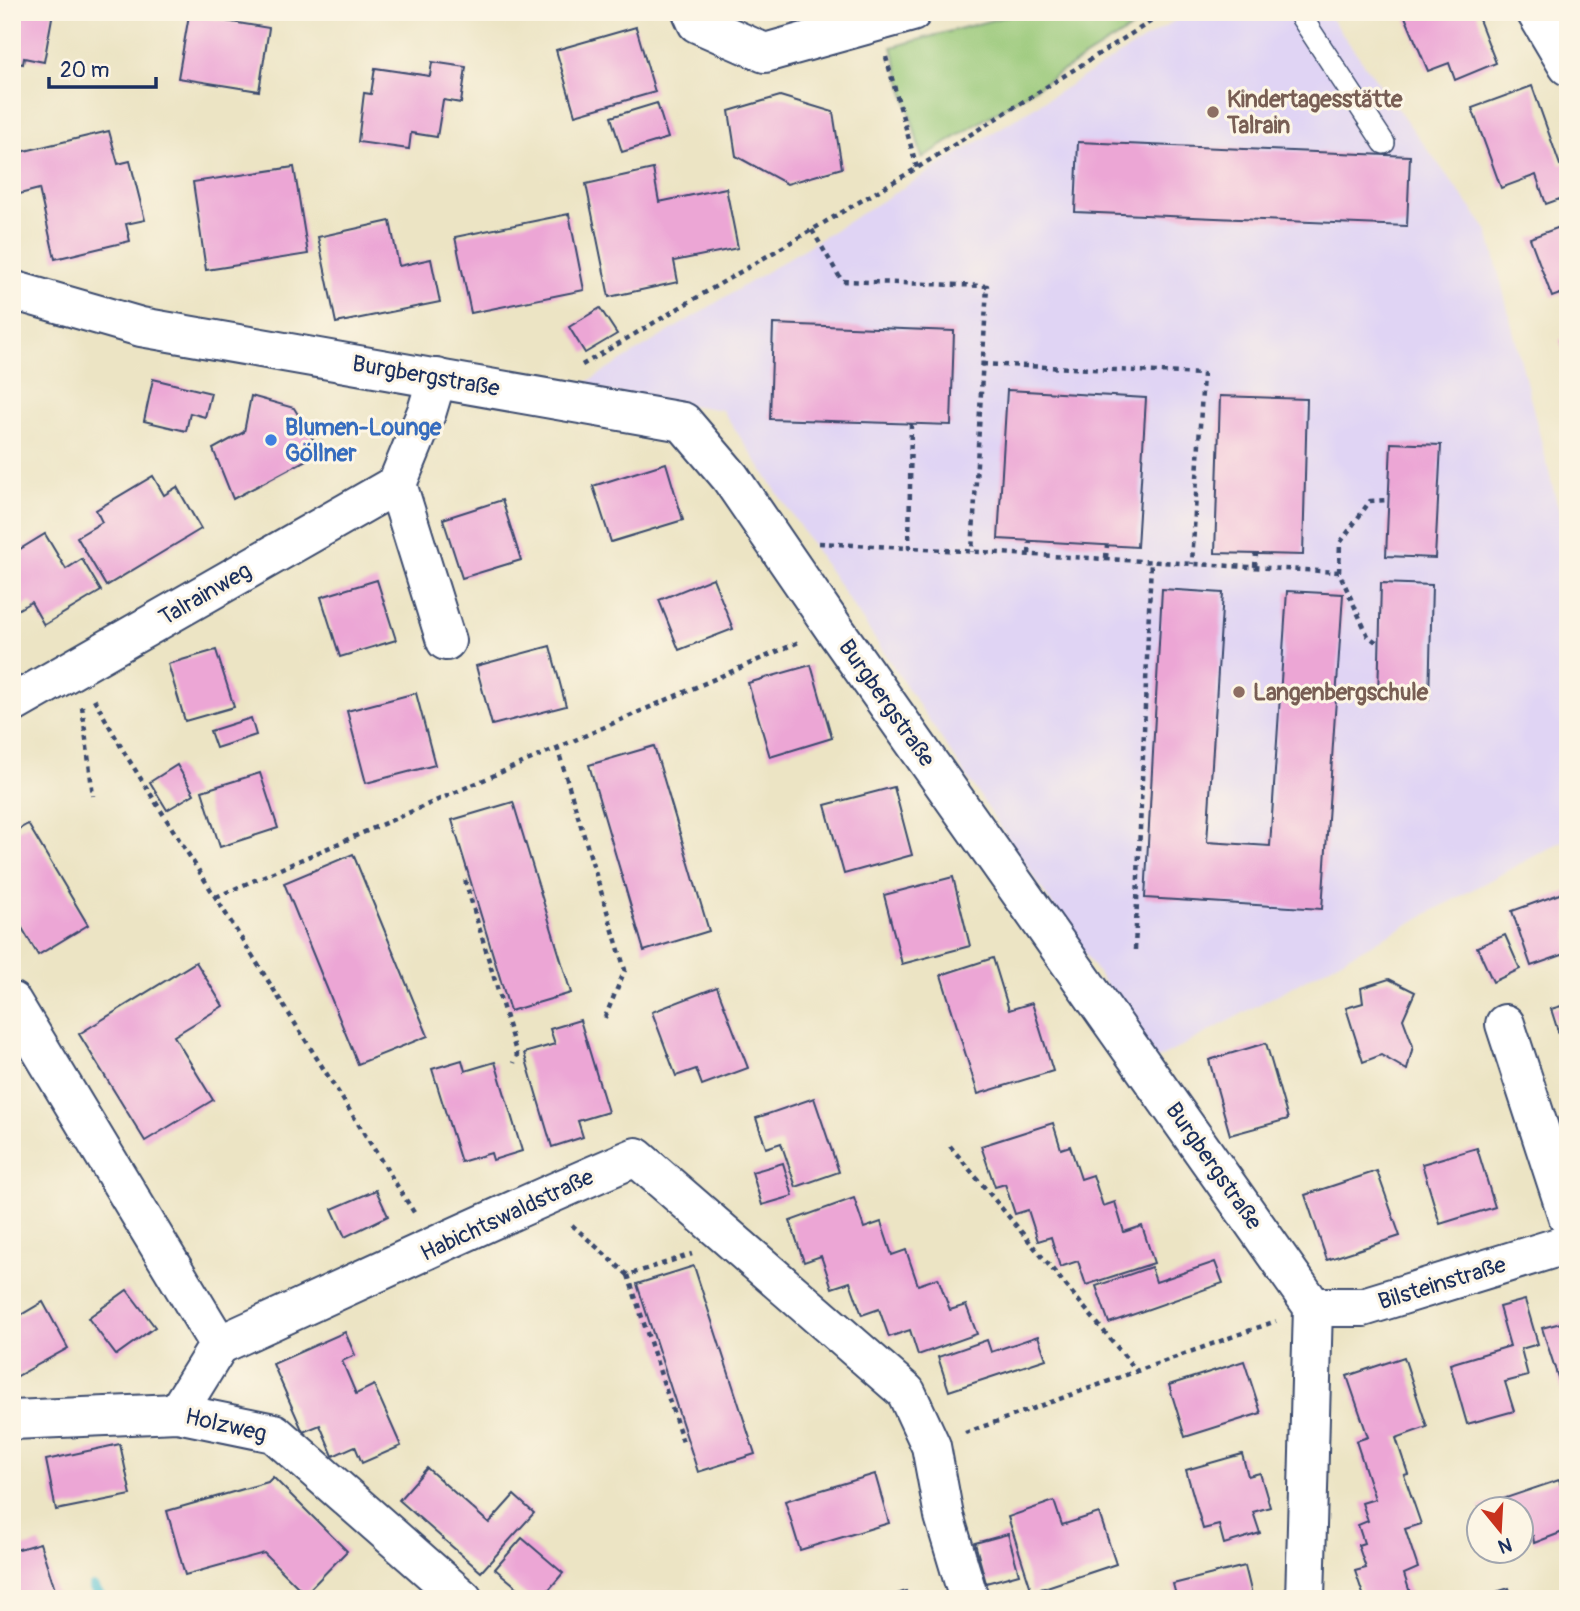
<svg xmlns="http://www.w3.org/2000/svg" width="1580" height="1611" viewBox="0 0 1580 1611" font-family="Pangolin,sans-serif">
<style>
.built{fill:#e0d4f4}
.green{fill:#98c878;stroke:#5a7c6b;stroke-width:2}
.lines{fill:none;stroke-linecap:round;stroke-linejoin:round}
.stream{stroke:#59c3d4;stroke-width:10}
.building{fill:#eca6d5}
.lane-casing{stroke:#3a4a6d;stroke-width:24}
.street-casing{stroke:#3a4a6d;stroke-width:42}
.path{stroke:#3a4a6d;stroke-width:4.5;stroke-dasharray:5 5;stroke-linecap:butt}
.lane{stroke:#fff;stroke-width:21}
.street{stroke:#fff;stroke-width:38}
.education-dot{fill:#8d6e63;stroke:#fcf5e5;stroke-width:2.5}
.shop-dot{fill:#3f7fe0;stroke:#fcf5e5;stroke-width:2.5}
.labels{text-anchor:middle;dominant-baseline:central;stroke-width:6;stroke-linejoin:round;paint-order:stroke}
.education-label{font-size:23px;font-weight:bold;fill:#785e54;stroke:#fcf5e5;text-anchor:start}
.street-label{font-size:23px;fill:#1b2f5e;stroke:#fcf5e5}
.shop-label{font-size:23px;font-weight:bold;fill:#366cbe;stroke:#fcf5e5;text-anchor:start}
</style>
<rect width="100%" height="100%" fill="#fcf5e5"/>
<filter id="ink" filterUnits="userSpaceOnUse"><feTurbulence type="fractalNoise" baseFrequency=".0143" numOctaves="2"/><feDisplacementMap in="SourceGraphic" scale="14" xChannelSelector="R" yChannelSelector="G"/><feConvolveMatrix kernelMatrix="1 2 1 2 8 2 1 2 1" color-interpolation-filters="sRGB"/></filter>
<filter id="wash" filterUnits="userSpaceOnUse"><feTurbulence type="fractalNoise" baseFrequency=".00686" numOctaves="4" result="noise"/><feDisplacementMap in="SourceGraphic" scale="28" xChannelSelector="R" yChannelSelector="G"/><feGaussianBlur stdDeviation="1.57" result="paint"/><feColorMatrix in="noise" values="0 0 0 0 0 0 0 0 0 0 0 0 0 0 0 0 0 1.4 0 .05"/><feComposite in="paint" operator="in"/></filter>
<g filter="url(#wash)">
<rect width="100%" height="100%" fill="#ece4c4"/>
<path class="built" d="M1189,12H1326L1488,231L1568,547V838L1156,1060L722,410L579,387Z"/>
<path class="green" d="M1022,12H1158L922,158L892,47Z"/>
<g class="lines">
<path class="stream" d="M93,1587L103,1599"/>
</g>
<g id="blocks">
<g class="building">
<path d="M12,12H53L44,62L24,58L23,64L12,62Z"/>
<path d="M1403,12H1476L1496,63L1455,80L1449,63L1428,71Z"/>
<path d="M189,15L269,28L259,91L178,78Z"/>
<path d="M636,27L655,92L575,115L556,50Z"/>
<path d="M432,62L466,67L461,103L443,100L437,137L411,133L409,149L358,142L364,93L371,94L375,68L430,76Z"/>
<path d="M1532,86L1560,165L1568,162V196L1546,204L1536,175L1501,188L1472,108Z"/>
<path d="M780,96L833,112L842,168L787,184L736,156L729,111Z"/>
<path d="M657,103L668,138L622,152L611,117Z"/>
<path d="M109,131L118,164L130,161L145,220L126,224L130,241L55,259L39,189L12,196V154Z"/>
<path d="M1078,142L1410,156L1407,226L1075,212Z"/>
<path d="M294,167L308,254L206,270L193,182Z"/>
<path d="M653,169L659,202L726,188L738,248L674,261L678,282L609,297L586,184Z"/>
<path d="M569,214L584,290L471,313L455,237Z"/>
<path d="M390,221L399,266L431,259L440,302L336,323L318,237Z"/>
<path d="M1568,224V291L1552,297L1530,238Z"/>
<path d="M600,308L617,334L585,353L569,327Z"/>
<path d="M773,324L954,331L951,425L770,419Z"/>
<path d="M1568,337V362H1567L1560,340Z"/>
<path d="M153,379L211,393L205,417L190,413L186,431L144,421Z"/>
<path d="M1007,390L1146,398L1137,547L998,539Z"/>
<path d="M251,396L294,408L321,452L233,499L213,449L244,432Z"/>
<path d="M1220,396L1307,399L1303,555L1215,553Z"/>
<path d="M1391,443L1441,445L1435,558L1386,556Z"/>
<path d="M666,463L683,520L611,542L593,486Z"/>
<path d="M153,476L164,495L177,487L201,529L106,586L77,537L102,522L96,510Z"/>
<path d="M502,500L521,560L462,578L443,519Z"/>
<path d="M45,534L66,569L82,559L101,591L44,625L31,602L12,613V554Z"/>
<path d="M713,578L733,629L679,650L659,600Z"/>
<path d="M377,580L396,640L340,657L321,597Z"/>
<path d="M1381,583L1432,585L1429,699L1378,698Z"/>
<path d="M1162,589L1223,593L1207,842L1270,846L1287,591L1343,594L1322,909L1145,898Z"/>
<path d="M550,646L566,706L492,725L476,666Z"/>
<path d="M216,650L234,707L185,721L168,664Z"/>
<path d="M811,665L832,738L770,757L748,683Z"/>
<path d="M416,693L435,765L366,783L347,711Z"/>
<path d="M251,718L256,735L216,748L210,731Z"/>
<path d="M654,746L709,931L644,951L589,765Z"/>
<path d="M177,765L194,794L167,810L150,782Z"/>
<path d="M260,773L278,828L220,847L202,791Z"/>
<path d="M894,787L912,855L844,874L825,805Z"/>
<path d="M513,802L571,993L510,1011L452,820Z"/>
<path d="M28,824L88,925L38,955L12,911V833Z"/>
<path d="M353,854L428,1036L358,1064L284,883Z"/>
<path d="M953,877L970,946L902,964L884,895Z"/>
<path d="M1568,891V953L1531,966L1512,911Z"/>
<path d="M1505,935L1520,969L1493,982L1477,947Z"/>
<path d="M993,958L1009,1010L1032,1003L1053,1071L978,1094L941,975Z"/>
<path d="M196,962L223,1006L174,1036L213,1100L145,1141L79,1034Z"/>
<path d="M1389,979L1415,992L1403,1019L1413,1046L1407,1070L1381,1055L1363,1062L1346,1008L1363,1003L1361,988Z"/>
<path d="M717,987L748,1068L702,1085L696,1069L676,1076L652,1012Z"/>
<path d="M1568,1004V1060H1567L1551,1009Z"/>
<path d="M580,1020L608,1112L578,1121L583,1137L552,1147L524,1053L555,1044L550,1029Z"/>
<path d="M1266,1043L1288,1119L1230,1135L1209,1060Z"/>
<path d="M462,1060L465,1071L495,1062L522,1151L493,1160L491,1153L461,1162L432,1069Z"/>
<path d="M814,1098L839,1172L796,1187L781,1143L766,1148L756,1118Z"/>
<path d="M1053,1123L1061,1149L1070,1146L1081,1179L1093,1175L1103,1206L1115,1202L1124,1232L1142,1226L1154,1263L1086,1285L1078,1261L1060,1267L1051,1237L1038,1241L1028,1210L1015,1214L1005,1184L995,1187L981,1146Z"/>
<path d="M1477,1148L1495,1207L1440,1224L1422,1164Z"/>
<path d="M783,1163L793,1196L762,1205L752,1172Z"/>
<path d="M1377,1171L1400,1236L1327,1260L1305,1195Z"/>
<path d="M376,1190L388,1216L345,1237L332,1209Z"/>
<path d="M854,1198L864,1228L881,1222L892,1255L906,1250L918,1285L938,1278L950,1310L966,1305L977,1334L918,1355L910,1330L889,1337L879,1309L862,1315L850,1282L832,1288L821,1256L804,1262L790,1221Z"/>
<path d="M1215,1262L1223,1283L1109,1323L1096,1286L1151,1267L1156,1282Z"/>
<path d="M694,1266L755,1454L698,1472L637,1284Z"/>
<path d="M127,1290L155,1327L116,1355L88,1318Z"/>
<path d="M1525,1300L1538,1344L1521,1349L1528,1376L1505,1382L1514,1411L1467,1424L1450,1364L1510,1346L1499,1307Z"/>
<path d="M43,1302L68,1348L12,1379V1303L19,1316Z"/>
<path d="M1568,1321V1392L1563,1393L1542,1328Z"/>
<path d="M345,1332L355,1355L342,1361L356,1394L374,1385L401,1446L362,1463L355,1446L333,1456L320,1425L303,1432L273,1364Z"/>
<path d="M1038,1336L1046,1359L949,1391L938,1357L987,1340L991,1352Z"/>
<path d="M1404,1357L1427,1427L1396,1438L1408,1474L1404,1475L1421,1524L1405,1529L1418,1568L1404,1574L1412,1599H1360L1364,1597L1355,1571L1366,1568L1358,1545L1364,1543L1358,1525L1368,1521L1362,1503L1375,1499L1356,1441L1368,1437L1347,1376Z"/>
<path d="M1244,1361L1261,1413L1185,1437L1169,1385Z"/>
<path d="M120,1444L131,1495L56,1510L46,1460Z"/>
<path d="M1242,1454L1248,1476L1260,1473L1270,1507L1253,1512L1260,1533L1224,1544L1219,1525L1203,1529L1186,1470Z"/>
<path d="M427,1468L489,1523L514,1495L534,1513L481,1572L399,1500Z"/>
<path d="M875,1474L889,1523L800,1550L785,1501Z"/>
<path d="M273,1477L347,1551L305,1594L264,1553L185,1575L167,1511L268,1482Z"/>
<path d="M1559,1480L1561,1486L1568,1484V1530L1534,1543L1533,1536L1520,1540V1509H1480L1479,1507Z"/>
<path d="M1054,1501L1062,1525L1099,1513L1116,1564L1032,1592L1008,1517Z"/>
<path d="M1008,1534L1019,1574L986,1583L975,1543Z"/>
<path d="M522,1538L563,1573L541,1599H531L495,1569Z"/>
<path d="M40,1543L58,1599H12V1551Z"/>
<path d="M1245,1566L1253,1599H1177L1173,1584Z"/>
<path d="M1509,1588L1513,1599H1477V1598Z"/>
<path d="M906,1591L908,1599H886L885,1598Z"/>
</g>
</g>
</g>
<g filter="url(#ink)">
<use href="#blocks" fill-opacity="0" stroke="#3a4a6d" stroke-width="2"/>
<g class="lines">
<g class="lane-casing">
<path id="lane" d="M1298,12L1384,143"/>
</g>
<g class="street-casing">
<g id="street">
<path d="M692,12L697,23L765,53L912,12"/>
<path d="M1536,12L1568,66"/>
<path d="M12,290L141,327L683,422L730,477L833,627L1313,1307L1305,1599"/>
<path d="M397,484L446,641"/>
<path d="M12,704L397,484L427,411L437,378"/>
<path d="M12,1002L219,1345C358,1282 496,1216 636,1157L906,1392L931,1446L944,1516L969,1599"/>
<path d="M1505,1024L1568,1217"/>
<path d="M1313,1307H1363L1568,1244"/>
<path d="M177,1413L219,1345"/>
<path d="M12,1420L177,1413L274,1433L463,1599"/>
</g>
</g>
<g class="path">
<path d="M886,57L917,168"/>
<path d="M812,230L842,281L987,286L972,552"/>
<path d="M982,364L1203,374L1192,564"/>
<path d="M582,365L917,168L1166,12"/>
<path d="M911,424L909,548L1339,572L1368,636L1380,645"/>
<path d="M819,543L909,548"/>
<path d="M1029,554L1030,541"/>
<path d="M1106,558L1107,545"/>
<path d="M1255,567L1256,554"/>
<path d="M1339,572L1340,543L1370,501L1389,500"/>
<path d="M94,699L124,752L415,1214"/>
<path d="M82,706L93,796"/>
<path d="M557,747L625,970L603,1022"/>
<path d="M465,880L517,1055L514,1063"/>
<path d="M216,897L799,642"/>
<path d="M1135,950L1151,561"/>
<path d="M950,1146L1137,1371"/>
<path d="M572,1225L628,1275L692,1254"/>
<path d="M628,1275L684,1445"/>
<path d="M965,1433L1276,1321"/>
</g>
<use href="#lane" class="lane"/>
<use href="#street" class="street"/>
</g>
</g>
<g class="education-dot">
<circle cx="1213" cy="112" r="7"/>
<circle cx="1239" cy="692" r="7"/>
</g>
<circle class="shop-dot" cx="271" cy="440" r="7"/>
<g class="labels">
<g class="education-label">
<text x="1227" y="99">Kindertagesstätte<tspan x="1227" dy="26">Talrain</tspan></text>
<text x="1253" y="692">Langenbergschule</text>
</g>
<g class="street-label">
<text transform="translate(426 376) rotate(10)">Burgbergstraße</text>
<text transform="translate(205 594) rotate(-30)">Talrainweg</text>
<text transform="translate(887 703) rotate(55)">Burgbergstraße</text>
<text transform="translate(1214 1166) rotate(55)">Burgbergstraße</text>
<text transform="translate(507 1215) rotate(-25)">Habichtswaldstraße</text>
<text transform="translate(1442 1283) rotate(-17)">Bilsteinstraße</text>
<text transform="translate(226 1425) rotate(13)">Holzweg</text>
</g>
<g class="shop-label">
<text x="285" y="427">Blumen-Lounge<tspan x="285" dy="26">Göllner</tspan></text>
</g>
</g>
<rect width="1580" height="1611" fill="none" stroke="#fcf5e5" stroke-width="42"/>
<g transform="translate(1500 1530) rotate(162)"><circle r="33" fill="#fcf5e5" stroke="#a2a6af" stroke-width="2"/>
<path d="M0-5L12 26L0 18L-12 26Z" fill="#c8321e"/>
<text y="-10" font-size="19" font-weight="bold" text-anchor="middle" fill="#1b2f5e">N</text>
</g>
<path d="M49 77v10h107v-10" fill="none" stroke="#1b2f5e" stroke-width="3.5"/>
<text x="60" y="77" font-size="21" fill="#1b2f5e" stroke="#fcf5e5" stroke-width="5" paint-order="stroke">20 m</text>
</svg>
